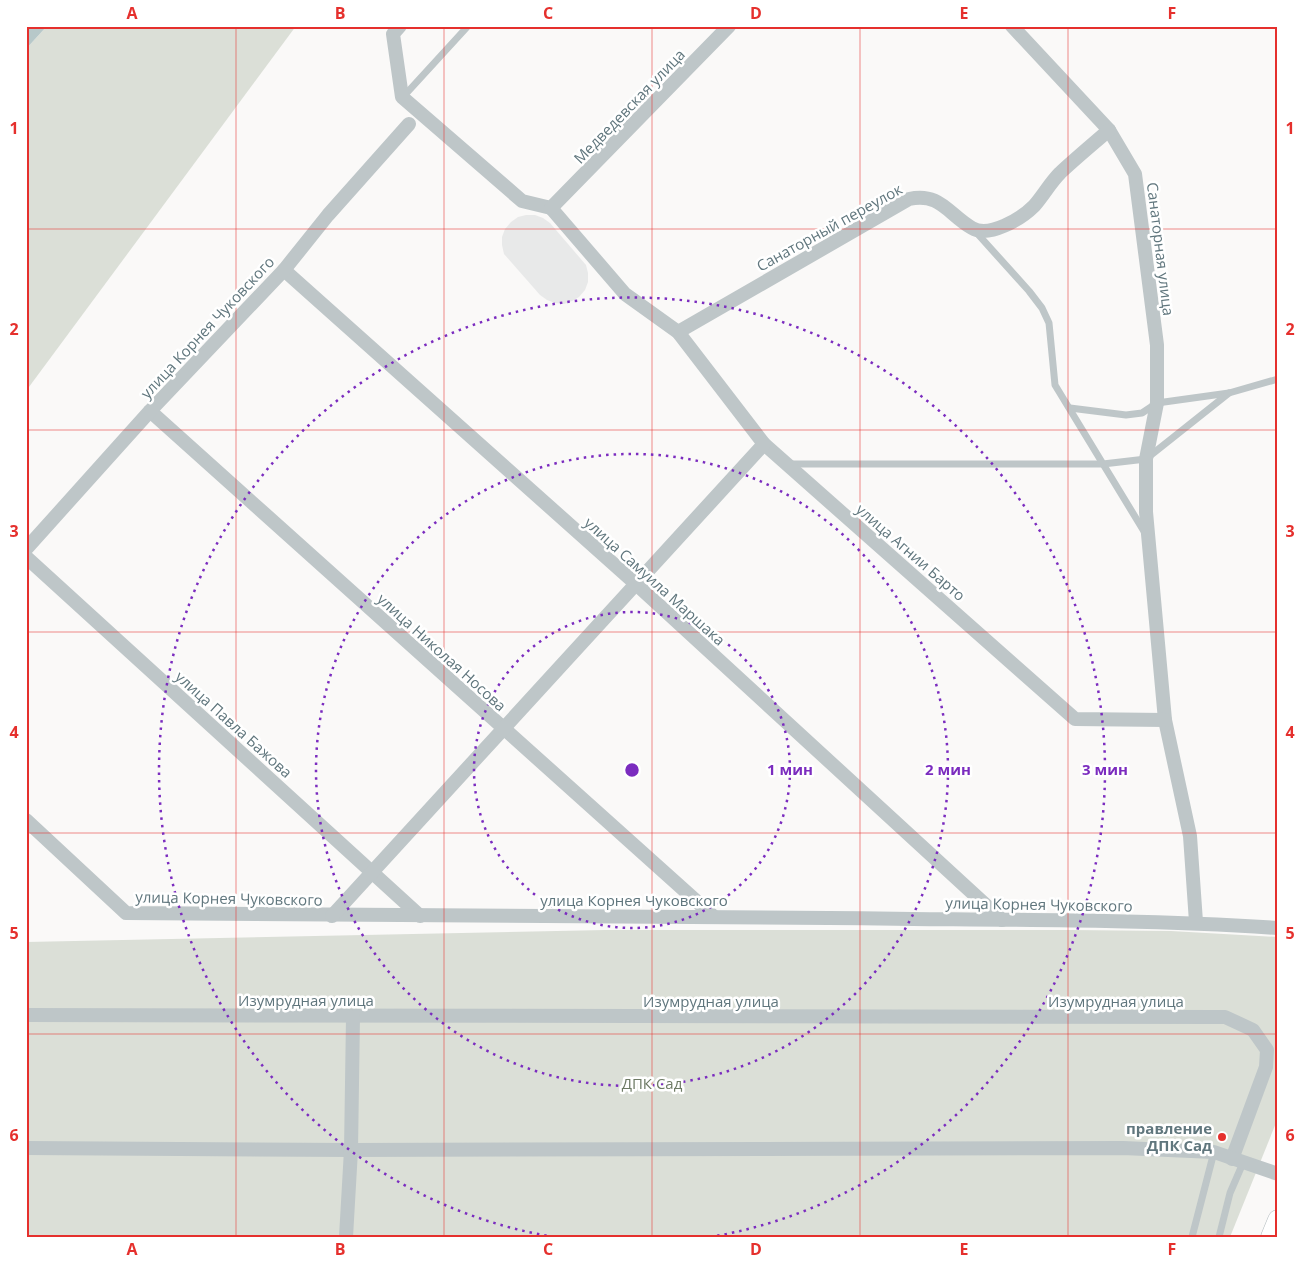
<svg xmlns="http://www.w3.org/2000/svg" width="1304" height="1263" viewBox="0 0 1304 1263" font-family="'Open Sans',sans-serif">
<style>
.built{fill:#e8e9e9}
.green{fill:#dbdfd7}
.water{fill:#b7c8c9}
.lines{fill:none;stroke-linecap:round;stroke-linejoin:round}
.secondary-casing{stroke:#b3bcbf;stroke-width:21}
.lane{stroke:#bec6c8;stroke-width:7}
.street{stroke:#bec6c8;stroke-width:14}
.secondary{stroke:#fff;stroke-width:20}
.grid{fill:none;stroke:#e5302d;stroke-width:1;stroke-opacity:0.55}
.ring{fill:none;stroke:#7b2cbf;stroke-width:2.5;stroke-dasharray:2.5 5}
.poi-dot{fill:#e5302d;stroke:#fff;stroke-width:2}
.labels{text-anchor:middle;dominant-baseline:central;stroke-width:5;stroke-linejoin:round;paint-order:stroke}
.street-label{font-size:15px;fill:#60767d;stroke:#fff}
.park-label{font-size:15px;fill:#6d7a64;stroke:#fff}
.poi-label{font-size:15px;font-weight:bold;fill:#60767d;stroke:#fff;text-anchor:end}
.centre{fill:#7b2cbf;stroke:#fff;stroke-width:2.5}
.ring-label{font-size:15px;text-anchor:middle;font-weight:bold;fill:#7b2cbf;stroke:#fff;stroke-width:5;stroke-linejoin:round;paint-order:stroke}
.neatline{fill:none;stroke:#e5302d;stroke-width:2}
.grid-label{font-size:16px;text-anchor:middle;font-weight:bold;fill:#e5302d}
</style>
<rect width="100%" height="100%" fill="#faf9f8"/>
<path class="built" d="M526,215H535L543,218L550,223L586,265L588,273V282L585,290L579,297L572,301L564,304L555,303L547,300L540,295L504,254L502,245V237L505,229L511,222L518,217Z"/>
<g class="green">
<path d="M47,26H296L26,391V49Z"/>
<path d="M605,930H1071L1171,931L1278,937V1118L1230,1237H26V942Z"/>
</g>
<path class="water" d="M26,26H47L26,49Z"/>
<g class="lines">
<g class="secondary-casing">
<path id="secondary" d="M1271,1237L1278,1220"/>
</g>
<g class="lane">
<path d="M403,97L468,26"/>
<path d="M975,231L1029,291L1042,308L1049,323L1055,385L1145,533"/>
<path d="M1070,408L1126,415L1142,413L1157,403L1229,393L1278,379"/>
<path d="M789,464H1103L1146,459L1229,393"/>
<path d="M1192,1237L1214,1152"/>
<path d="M1219,1237L1230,1193L1243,1163"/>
</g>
<g class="street">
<path d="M400,26L393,34L402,97L522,201L551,208"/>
<path d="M1012,26L1109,130L1135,174L1157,345V403L1146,459V512L1165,720L1190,836L1196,922"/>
<path d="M551,208L625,294L678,332L764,444L1075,719L1165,720"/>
<path d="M551,208L729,26"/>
<path d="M284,270L636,584L1002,920"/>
<path d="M678,332L909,199C940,192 948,214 972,228C989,238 1021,219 1034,206C1043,196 1050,183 1060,173C1076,158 1093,144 1109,130"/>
<path d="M150,411L713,916"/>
<path d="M26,549L150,411L284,270L328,215L409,124"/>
<path d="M26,557L420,916"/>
<path d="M26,820L126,913C389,917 651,915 913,919C1035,920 1156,920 1278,928"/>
<path d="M332,916L764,444"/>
<path d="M26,1015L1225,1017L1253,1030L1267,1050L1266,1067L1232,1159"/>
<path d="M26,1148L351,1150L1123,1148L1214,1152L1278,1174"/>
<path d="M346,1237L351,1150L353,1017"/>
</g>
<use href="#secondary" class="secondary"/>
</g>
<path class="grid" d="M236,26V1237M444,26V1237M652,26V1237M860,26V1237M1068,26V1237M26,229H1278M26,430H1278M26,632H1278M26,833H1278M26,1034H1278"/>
<g class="ring">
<circle cx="632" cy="770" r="158"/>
<circle cx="632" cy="770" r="316"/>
<path d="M554 1237A473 473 0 1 1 710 1237"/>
</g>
<circle class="poi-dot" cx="1222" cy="1137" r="5"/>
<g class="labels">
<g class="street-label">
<text transform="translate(629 106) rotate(-46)">Медведевская улица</text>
<text transform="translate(829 227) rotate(-29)">Санаторный переулок</text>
<text transform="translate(1161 249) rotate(83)">Санаторная улица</text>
<text transform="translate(207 327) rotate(-47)">улица Корнея Чуковского</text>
<text transform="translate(911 552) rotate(41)">улица Агнии Барто</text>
<text transform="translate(655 581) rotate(42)">улица Самуила Маршака</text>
<text transform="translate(442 652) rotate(42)">улица Николая Носова</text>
<text transform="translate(234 724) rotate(42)">улица Павла Бажова</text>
<text transform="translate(229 898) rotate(1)">улица Корнея Чуковского</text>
<text x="634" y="900">улица Корнея Чуковского</text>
<text transform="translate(1039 904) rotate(1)">улица Корнея Чуковского</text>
<text x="306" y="1000">Изумрудная улица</text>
<text x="711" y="1001">Изумрудная улица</text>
<text x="1116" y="1001">Изумрудная улица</text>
</g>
<g class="park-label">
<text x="652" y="1083">ДПК Сад</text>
</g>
<g class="poi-label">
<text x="1212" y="1128">правление<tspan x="1212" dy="17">ДПК Сад</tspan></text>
</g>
</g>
<circle cx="632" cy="770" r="8" class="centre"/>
<g class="ring-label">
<text x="790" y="775">1 мин</text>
<text x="948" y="775">2 мин</text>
<text x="1105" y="775">3 мин</text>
</g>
<rect width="1304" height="1263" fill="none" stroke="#ffffff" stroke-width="55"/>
<rect x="28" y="28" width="1248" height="1208" class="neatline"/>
<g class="grid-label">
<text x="132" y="19">A</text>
<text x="340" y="19">B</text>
<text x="548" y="19">C</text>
<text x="756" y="19">D</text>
<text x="964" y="19">E</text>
<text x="1172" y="19">F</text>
<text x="14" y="134">1</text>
<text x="1290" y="134">1</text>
<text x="14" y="335">2</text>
<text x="1290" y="335">2</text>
<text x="14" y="537">3</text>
<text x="1290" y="537">3</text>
<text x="14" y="738">4</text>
<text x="1290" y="738">4</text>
<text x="14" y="939">5</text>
<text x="1290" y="939">5</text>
<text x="14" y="1141">6</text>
<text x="1290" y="1141">6</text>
<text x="132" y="1255">A</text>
<text x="340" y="1255">B</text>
<text x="548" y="1255">C</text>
<text x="756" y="1255">D</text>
<text x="964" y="1255">E</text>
<text x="1172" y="1255">F</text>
</g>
</svg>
